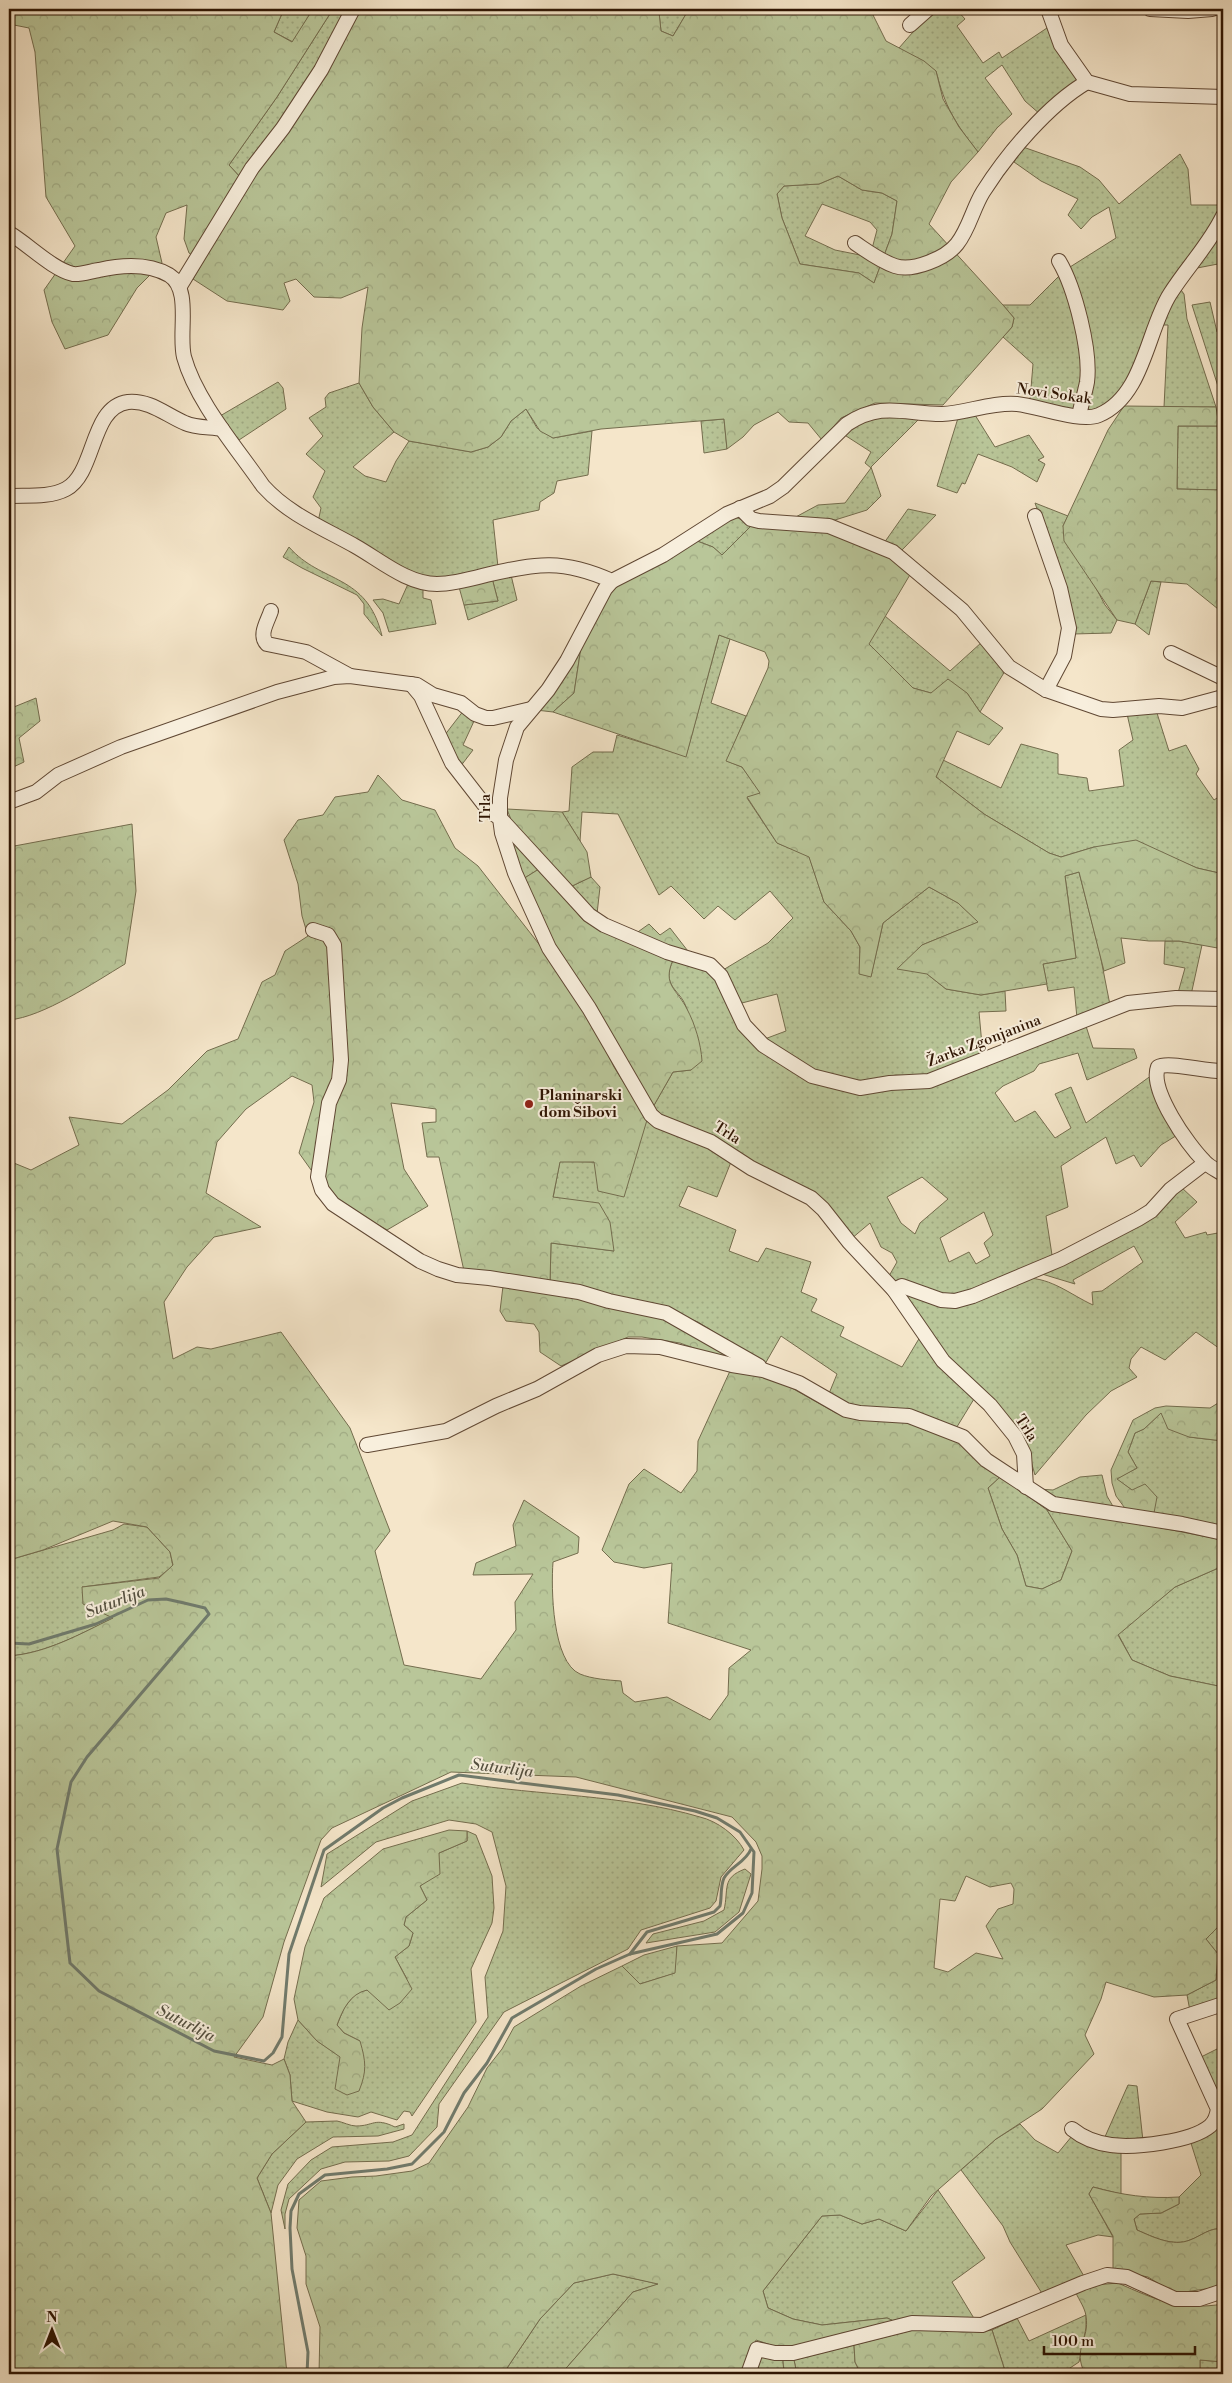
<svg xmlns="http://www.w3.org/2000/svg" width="1232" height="2383" viewBox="0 0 1232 2383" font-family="'Libre Bodoni',serif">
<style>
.grass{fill:url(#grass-dots);stroke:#746d4e;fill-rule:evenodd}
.forest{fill:url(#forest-crowns);stroke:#746d4e;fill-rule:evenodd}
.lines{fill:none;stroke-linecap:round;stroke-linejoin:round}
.stream{stroke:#707b6d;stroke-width:3}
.minor-casing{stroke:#604834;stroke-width:16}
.minor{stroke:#f8efdd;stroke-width:14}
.poi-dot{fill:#8f2418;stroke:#f8efdd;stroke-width:2}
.labels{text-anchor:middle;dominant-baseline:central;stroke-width:4;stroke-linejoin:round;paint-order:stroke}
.street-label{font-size:15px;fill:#2e1402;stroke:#f8efdd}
.poi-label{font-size:15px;font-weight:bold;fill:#2e1402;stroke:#f8efdd;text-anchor:start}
.water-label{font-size:16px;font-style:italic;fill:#545040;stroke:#f8efdd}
</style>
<defs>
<pattern id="grass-dots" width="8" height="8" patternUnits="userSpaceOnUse" patternTransform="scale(1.25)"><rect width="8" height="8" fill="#b9c699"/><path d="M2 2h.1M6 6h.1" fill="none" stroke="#9fa982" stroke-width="1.8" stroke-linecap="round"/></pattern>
<pattern id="forest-crowns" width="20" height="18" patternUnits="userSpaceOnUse" patternTransform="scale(1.25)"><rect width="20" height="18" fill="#b9c699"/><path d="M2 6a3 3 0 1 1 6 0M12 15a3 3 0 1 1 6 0" fill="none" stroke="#9fa982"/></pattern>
</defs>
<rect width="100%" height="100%" fill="#f5e6ca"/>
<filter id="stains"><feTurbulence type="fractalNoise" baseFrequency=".004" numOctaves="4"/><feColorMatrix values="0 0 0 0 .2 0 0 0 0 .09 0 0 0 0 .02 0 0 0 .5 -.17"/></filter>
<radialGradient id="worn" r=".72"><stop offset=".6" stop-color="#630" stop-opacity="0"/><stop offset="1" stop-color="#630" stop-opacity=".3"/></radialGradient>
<g class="grass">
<path d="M284,9H313L293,42L274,32Z"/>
<path d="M333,9H349L302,95L240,177L229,165L277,97Z"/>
<path d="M656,9H689L673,36L661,31L659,13Z"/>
<path d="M933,9H956L965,19L957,26L983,63L999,52L1002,58L1047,28L1057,50L1080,80L1041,115L1025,101L1002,65L985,78L1012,114L997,128L978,152C955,123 945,107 936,71L899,48Z"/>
<path d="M1023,147L1080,167L1099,180L1119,204L1180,154L1188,169L1191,205H1221L1131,376C1118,393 1109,407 1088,411L1091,374L1078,287L1070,267L1116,238L1109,207L1092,217L1081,229L1068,215L1078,199L1041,181L1014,162Z"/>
<path d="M838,176L862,190L882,193L897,201L892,234L874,283L859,273L800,264L782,218L777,194L784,186L819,184ZM822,204L870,222L877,230L869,260L860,255L835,250L805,236Z"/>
<path d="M1223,226V263L1192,269L1215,243Z"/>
<path d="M1061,274L1077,330L1083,374L1077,407L1073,409L1030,400L1033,364L1003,337L1012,327L1014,318L1003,305H1030Z"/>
<path d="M1181,290L1184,294L1187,319L1216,407H1164L1168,325H1161L1176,293Z"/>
<path d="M1210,302L1217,332H1223V402L1192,305Z"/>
<path d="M278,382L283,388L286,409L239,440L220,416Z"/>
<path d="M359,383L373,407L394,432L353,467L365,476L386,482L396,461L409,441L471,452L488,447L501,437L511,421L526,409L537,428L553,438L592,431L588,475L557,481L554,493L540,502L539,510L493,520L498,567L439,578L428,577L414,573L318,522L321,508L313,497L325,471L306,454L323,436L309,418L326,407L325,398L329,393Z"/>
<path d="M975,415L995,447L1029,435L1044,457L1038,460L1045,464L1037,482L1012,467L978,454L965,484L962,483L957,493L937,486L958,418Z"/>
<path d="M878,417L920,418L871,467L881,496L867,510L835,520L792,519L818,505L845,503L871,468L865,463L871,452L843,434L860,422Z"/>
<path d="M724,419L727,449L704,453L701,421Z"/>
<path d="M1178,426H1223V490L1177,489Z"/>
<path d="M1035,503L1068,516L1063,526L1105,605L1117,620L1111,633L1073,634L1071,605Z"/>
<path d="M908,509L936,515L902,550L884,543Z"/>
<path d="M736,517L752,525L722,555L713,547L697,541L730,518Z"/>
<path d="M289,547C321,584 367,573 382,636L364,614V604L357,595L302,568L283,557Z"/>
<path d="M511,575L517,600L468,620L464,605L498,601L492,578Z"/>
<path d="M1151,581L1161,582L1149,635L1135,624Z"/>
<path d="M408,584L423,588V598L431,600L436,624L389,632L383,613L373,600L383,599L399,604Z"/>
<path d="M885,616L950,671L982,642L1005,671L980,712L967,693H931L913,688L868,644Z"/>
<path d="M719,635L730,639L711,703L746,716L727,761L742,767L761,793L747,798L777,843L809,856L824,902L851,931L860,947V974L871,976L883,923L929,887L958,903L979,922L922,945L927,974L946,989L981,995L1005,991L1006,1011L979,1012L983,1056L929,1077L896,1075L860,1082L827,1077L762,1040L786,1031L777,994L738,1004L723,970L768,943L793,918L770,891L735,920L718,906L704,919L671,886L659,895L618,814L582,812L580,841L562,812L569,811L572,767L593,752H613L617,735L686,756Z"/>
<path d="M582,641L574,693L553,712L536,710Z"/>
<path d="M464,710L475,719L463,745L473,750L460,767L444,736Z"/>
<path d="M1156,710L1169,751L1186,745L1199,769L1196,774L1214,800L1223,794V825L1218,833L1221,849L1219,873L1197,868L1169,856L1094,847L1061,857L1049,853L984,814L936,777L943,760L1001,788L1021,744L1058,754V774L1087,778L1089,791L1124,786L1119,750L1133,740L1127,714Z"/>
<path d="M513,837L539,869L523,879L507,841Z"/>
<path d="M1079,872L1100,954L1110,1005L1077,1018L1074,987L1048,991L1043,964L1076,958L1065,876Z"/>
<path d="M591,877L600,887L597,914L570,887Z"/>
<path d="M1165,941H1179L1202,945L1191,995L1178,993L1185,968L1164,964Z"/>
<path d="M673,960L711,972L744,1032L787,1069L810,1080L886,1089L1085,1023L1093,1048L1134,1049L1137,1058L1087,1080L1078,1053L1039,1064L1034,1071L1003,1086L995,1093L1015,1122L1035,1111L1055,1138L1071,1128L1055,1094L1071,1087L1086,1123L1152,1075L1179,1134L1161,1145L1141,1167L1134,1155L1116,1164L1106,1137L1061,1166L1068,1207L1046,1216L1052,1255C1029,1267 972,1296 947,1295C930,1295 911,1287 894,1283L889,1276L897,1262L892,1253L881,1247L870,1223L851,1239L841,1220L818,1196L771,1173L702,1131L663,1116L653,1107L673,1072L691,1070C690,1051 691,1028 687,1010C682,989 660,988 673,960ZM922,1177L948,1199L920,1223L915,1234L901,1223L887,1197ZM984,1212L993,1235L984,1243L990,1256L976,1264L969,1252L949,1262L940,1238Z"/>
<path d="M647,1120L701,1141L731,1162L717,1197L688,1186L679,1206L736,1230L729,1251L758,1262L766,1248L811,1262L801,1292L817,1299L811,1311L844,1327L840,1336L902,1367L920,1337L949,1376L974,1399L955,1430L857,1407L828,1396L837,1374L781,1336L765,1364L698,1322L667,1310L550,1284L551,1243L614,1251L553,1198L560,1161L594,1162Z"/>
<path d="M1181,1187L1197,1202L1175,1222L1185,1238L1206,1232L1207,1235L1223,1232V1351L1196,1332L1165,1360L1141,1347L1131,1359L1129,1368L1137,1377L1111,1391L1086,1415L1035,1475L1024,1437L993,1400L946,1358L902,1295L905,1291L944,1307L1026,1278C1052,1278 1071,1295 1093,1305L1092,1292L1102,1291L1143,1262L1134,1246L1073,1280L1075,1284L1042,1274Z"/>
<path d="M1161,1413L1189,1437L1223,1441V1526L1154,1513L1132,1490L1116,1479L1137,1468L1128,1452L1135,1433L1144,1429Z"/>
<path d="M1102,1475L1107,1496L1114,1508L1059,1501L1038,1489L1053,1490L1080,1477Z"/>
<path d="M1001,1476L1047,1510L1072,1551L1061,1580L1042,1589L1026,1586L1017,1555L1002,1529L988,1488Z"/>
<path d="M124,1524L147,1527L170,1552L173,1566L159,1577L82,1587L114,1618C80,1634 47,1653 9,1656V1560L113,1530Z"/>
<path d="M1223,1566V1687L1170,1676L1132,1660L1118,1634L1175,1587Z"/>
<path d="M462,1783C541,1796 622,1794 700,1817C717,1821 736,1835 744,1850L721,1877L716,1901L710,1908L641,1930L628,1949L504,2012L439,2104L437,2127L409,2156L389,2161L345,2162L321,2169L289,2199L285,2214V2229L281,2210L288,2184L311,2160L332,2147L393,2142L412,2135L488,2017L485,1977L503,1931L506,1886L492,1832L476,1824L449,1820L376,1842L321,1887L327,1854L412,1801Z"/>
<path d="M467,1831L476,1835L492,1876L494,1908L492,1923L471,1969L476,2022L412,2116L410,2112L404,2111L397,2120L371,2112L358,2117L327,2112L292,2101L290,2075L284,2059L288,2042L298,2020L317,2041L341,2057L360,2041L344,2033L337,2025L344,2008L356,1993L407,1979L395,1957L409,1946L413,1933L404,1925L406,1917L427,1900L420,1886L427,1881L439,1853L467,1841Z"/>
<path d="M745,1869L751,1874L739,1912L715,1932L646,1943L653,1934L704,1921L724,1910C729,1889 721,1878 745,1869Z"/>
<path d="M1223,1922V2000L1190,2011L1187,1995L1216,1980L1218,1954L1206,1939Z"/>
<path d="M677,1946L676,1973L640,1984L622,1966L644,1955Z"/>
<path d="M1223,2046V2229C1210,2227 1202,2236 1190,2240C1173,2247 1153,2237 1137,2230L1134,2219L1140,2214L1161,2213L1179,2204V2197L1201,2175L1190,2140L1216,2130L1201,2057Z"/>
<path d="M1128,2085L1137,2086L1143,2141L1104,2139Z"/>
<path d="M337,2121C343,2122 350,2126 356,2126C374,2126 374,2117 395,2127L404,2124V2129L378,2136L333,2137L297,2159L278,2185L271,2213L257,2178L272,2154L306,2122Z"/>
<path d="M1020,2124L1035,2140L1058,2153L1072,2136L1121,2150V2194L1093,2187L1089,2194L1113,2237L1098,2235L1066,2245L1085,2278L1043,2295L1010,2242L1003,2226L961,2170L996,2139Z"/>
<path d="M938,2190L985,2258L952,2282L975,2320L896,2322L887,2318L822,2325L793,2319L768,2308L763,2291L822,2216L840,2215L862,2224L879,2219L906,2231Z"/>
<path d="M613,2274L659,2284L633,2292L561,2374H503L540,2319L574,2283Z"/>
<path d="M1086,2315V2328L1079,2362L1061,2374H1006L992,2330L1017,2318L1029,2341Z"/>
<path d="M854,2345L855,2362L861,2374H797L794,2360Z"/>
<path d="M759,2356L783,2360L784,2374H753Z"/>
<path d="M1200,2360L1223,2362V2374H1200Z"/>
</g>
<g class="forest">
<path d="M9,9H284L274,32L292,42L313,9H333L277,97L229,165L240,177L249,183L358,9H656L659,12L661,31L673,36L689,9H870L886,41L924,61L936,71L943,99L959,127L978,152L951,182L929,224L1003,305L1014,318L1012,327L943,405L875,403L841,418L822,440L808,423L789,422L778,412L754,425L743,437L727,449L724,419L601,429L553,438L540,431L526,409L511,421L501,437L488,447L471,452L409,441L394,432L373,407L359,383L362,328L368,287L341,298L314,297L296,279L284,283L290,301L283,310L227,301L193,279L203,262L189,253L184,239L187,205L166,213L156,237L162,263L137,288L108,335L65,349L52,322L44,290L75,246L46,197L35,52L29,28L9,24ZM838,176L862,190L882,193L897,201L892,234L874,283L859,273L800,264L782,218L777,194L784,186L819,184Z"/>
<path d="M1124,406L1216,407L1219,426H1178L1177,489L1223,490V613L1187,584L1151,581L1135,624L1117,620L1064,541L1063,526L1108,430Z"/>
<path d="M752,525L822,529L887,553L911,573L869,644L913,688L931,693L948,679L967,693L980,712L1003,728L989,745L957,731L936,777L984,814L1049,853L1061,857L1094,847L1136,840L1197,868L1219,873L1221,849L1218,833L1223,825V949L1179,941H1149L1121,938L1125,963L1104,971L1079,872L1065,876L1076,958L1043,964L1047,984L981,995L946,989L927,974L897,969L922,945L978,922L958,903L929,887L883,923L871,977L859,974L860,947L851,931L824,902L809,857L777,843L747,797L760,793L742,767L726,761L768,668L769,661L765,652L719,635L686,757L553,712L574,693L582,641L613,588L634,574L665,562L697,541L713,547L722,555Z"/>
<path d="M492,578L498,601L464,605L459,587Z"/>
<path d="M36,698L40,721L19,738L24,762L9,769V709Z"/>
<path d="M378,775L402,800L435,810L455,848L478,866L549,957L591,1020L614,1067L647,1120L624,1197L598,1191L594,1162H560L553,1197L599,1203L610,1222L614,1251L551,1243L550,1284L464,1271L439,1157H427L422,1123L436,1122V1109L391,1103L404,1169L428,1206L387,1230L331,1198L299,1153L314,1102L312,1085L292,1076L246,1109L217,1142L206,1193L261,1227L214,1237L187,1267L164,1302L173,1359L197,1347L211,1349L281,1332L350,1428L390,1531L375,1551L404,1665L481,1679L516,1630L515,1602L533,1574L473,1575L476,1563L516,1546L513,1525L524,1500L579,1537L578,1553L553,1562C551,1588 552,1662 580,1674C592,1679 608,1680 621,1681L623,1693L635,1702L667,1697L710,1720L728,1695L729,1668L751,1650L668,1623L672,1563L644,1568L614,1562L602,1550L629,1484L644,1469L681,1493L697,1471L698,1441L730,1371L767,1374L836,1413L898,1420L960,1438L1001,1476L988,1488L1002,1529L1017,1555L1026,1586L1042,1589L1061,1580L1072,1551L1047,1510L1141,1524L1223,1540V1566L1175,1587L1118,1635L1132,1660L1170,1676L1223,1687V1922L1206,1939L1218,1954L1216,1980L1187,1995L1154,1997L1106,1982L1101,1999L1085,2035L1094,2054L1042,2109L996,2139L931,2196L906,2231L879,2219L862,2224L840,2215L822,2216L763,2291L768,2308L793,2319L822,2325L887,2318L896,2322L813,2345L780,2348L756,2340L743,2374H561L633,2292L658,2284L613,2274L574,2283L540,2319L503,2374H319L320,2327L306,2284V2256L297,2228L299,2200L321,2181L352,2177L376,2176L412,2171L429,2163L468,2107L487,2068L502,2049L514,2027L581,1986L622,1966L640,1984L675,1973L677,1946L722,1943L758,1901L762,1869V1856L756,1842L732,1817L576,1777L451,1772L332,1828L321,1840L284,1942L263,2017L234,2057L272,2065L284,2059L290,2075L292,2101L306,2122L272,2154L257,2178L271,2213L287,2374H9V1656C47,1653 80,1634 113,1618L83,1604L82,1587L159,1578L173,1565L170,1552L147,1527L113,1521L43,1550L9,1560V1161L31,1170L79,1145L69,1117L122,1124L168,1090L207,1051L238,1039L262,982L275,975L285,951L308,936L302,916L298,884L284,840L298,820L323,815L335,797L368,792ZM966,1876L990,1887L1011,1883L1014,1889L1013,1904L998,1909L986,1926L1003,1959L976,1953L948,1972L934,1968L940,1899L955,1901Z"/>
<path d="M507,809L562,812L587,852L591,877L570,887L511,820Z"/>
<path d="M132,824L136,891L125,964C95,982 43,1017 9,1020V847Z"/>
<path d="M539,869L583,920L673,960C662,985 677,989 687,1009C695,1024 701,1044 702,1061L691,1070L673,1072L653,1107L555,946L523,879Z"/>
<path d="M649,924L660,935L670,928L691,955L635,934Z"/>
<path d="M503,1286L583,1297L658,1315L724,1353L721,1358L680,1343L642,1337H628L561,1366L540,1352L539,1332L534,1324L506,1321L500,1311Z"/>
<path d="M1223,1400V1441L1189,1437L1168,1429L1161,1413L1144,1429L1135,1433L1128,1452L1137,1468L1117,1479L1132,1490L1145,1484L1157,1497L1154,1513L1127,1511L1116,1496L1112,1483L1111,1470L1133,1420L1155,1408L1166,1406L1210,1408Z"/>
<path d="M449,1830L467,1831V1841L439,1853L440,1874L420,1886L427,1900L406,1917L404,1925L413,1933L409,1946L395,1957L412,1989L400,2003L389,2010L367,1990C350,1994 343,2009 337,2025L344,2033L360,2041C366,2062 367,2071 359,2091L347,2095L335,2089L340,2057L317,2041L298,2020L294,1999L305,1947L324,1898L383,1849Z"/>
<path d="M1093,2187C1122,2195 1149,2199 1179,2197V2204L1161,2213L1140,2214L1134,2219L1137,2230C1153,2237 1173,2247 1190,2240C1201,2236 1210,2227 1223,2229V2282L1212,2288L1178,2293L1164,2287L1148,2277L1113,2270V2236L1089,2194Z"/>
<path d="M1118,2283C1156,2300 1181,2311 1223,2304V2362L1200,2360V2374H1085C1072,2348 1090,2340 1086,2316C1085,2308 1079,2300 1076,2293L1095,2285Z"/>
<path d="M921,2328L963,2332L992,2330L1006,2374H861L855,2362L854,2345Z"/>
<path d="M783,2360H794L797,2374H784Z"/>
</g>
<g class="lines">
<g class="stream">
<path d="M9,1643L29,1644L96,1624L148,1600L166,1599L184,1603L205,1608L209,1614L87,1757L71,1782L57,1849L70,1963L99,1991L214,2051L264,2061L273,2053L282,2037L289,1954L324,1850L383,1808L402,1798L459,1775L618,1795L695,1811L717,1818L740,1832L754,1852L752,1893L743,1913L717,1934L630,1954L596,1969L512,2018L487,2063L464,2093L444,2132L412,2164L387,2169L325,2175L299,2194L291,2211L290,2228L292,2269L308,2352L307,2374"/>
<path d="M630,1954L647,1932L714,1912L720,1906C722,1897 720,1887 724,1878C731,1866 746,1862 751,1849"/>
</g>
<g class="minor-casing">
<g id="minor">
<path d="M1048,9L1061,45L1087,82L1130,94L1223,97"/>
<path d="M1150,9L1188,11L1212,9"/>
<path d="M910,25L928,9"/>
<path d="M9,233C28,244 52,269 73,274C80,275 92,271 99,270C121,265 148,263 169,275C192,289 178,333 184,357C196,401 237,448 263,486C288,514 323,528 355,546C380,560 407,584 437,584C453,584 471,579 486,575C537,563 563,559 612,581L663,555L727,514L770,496L783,487L847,424C882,401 904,414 942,414C967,413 991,402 1017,404C1038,406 1080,423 1099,415C1144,396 1147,330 1170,294C1187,267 1209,245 1223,216"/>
<path d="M855,243C867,251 880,261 895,266C913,272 946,258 957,244C969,229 973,208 983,192C1007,154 1048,105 1087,82"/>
<path d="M1059,261C1075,288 1091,351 1087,382C1085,393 1081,405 1079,416"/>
<path d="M180,286L252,168L283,128L321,70L353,9"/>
<path d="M9,496C26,495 49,498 66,489C96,473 90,407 128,402C150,400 166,415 185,423C195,428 211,427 222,429"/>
<path d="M740,508L751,519L759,521L829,526L893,552L962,610L1009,667L1046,690L1101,709L1113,710L1159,706L1182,708L1223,697"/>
<path d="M1035,516L1060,588L1069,628L1064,656L1046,690"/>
<path d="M612,581L605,589L567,661L548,690L517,727L506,760L500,798V818L502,833L515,873L549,948L589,1008L651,1115L658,1121L711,1142L751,1168L811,1198L823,1209L849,1242L894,1290L943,1361L990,1405L1015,1436L1024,1454L1026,1487"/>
<path d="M271,611C268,621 258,635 267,644L306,652L350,676"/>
<path d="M1171,653L1223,678"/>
<path d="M411,684L421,696L452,763L490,812L500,818L589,915L604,925L667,952L710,965L721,976L744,1025L763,1045L812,1076L860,1088L890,1083L929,1081L1128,1003L1176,998L1223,999"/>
<path d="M9,802L36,792L58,775L121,747L277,692L334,677L350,676L417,685L433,695L461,703L475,714L486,718H493L531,709"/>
<path d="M313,930L328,935L334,945L341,1060L339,1080L329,1103L318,1177L322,1190L333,1204L420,1261L438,1269L457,1275L489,1278L579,1292L609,1301L666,1313L759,1366"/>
<path d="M1223,1071C1207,1072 1168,1061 1158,1067C1149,1090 1188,1145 1204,1161C1209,1167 1217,1170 1223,1174"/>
<path d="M894,1290L902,1286L941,1300L955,1301L973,1296L1061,1259L1138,1219L1151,1211L1171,1189L1205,1163"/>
<path d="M367,1445L446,1431L496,1406L537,1389L598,1355L626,1346L660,1347L732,1365L763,1370L799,1383L846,1410L860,1413L909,1416L963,1437L986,1460L1053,1504L1182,1524L1223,1533"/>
<path d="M1072,2129C1083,2138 1096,2143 1111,2145C1135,2148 1191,2142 1210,2126C1215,2122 1217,2115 1218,2109L1177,2019L1223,2004"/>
<path d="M748,2374L757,2349L775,2353H793L912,2323L982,2325L1083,2283L1107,2275L1127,2277L1175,2299H1199L1223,2291"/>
</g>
</g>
<use href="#minor" class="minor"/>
</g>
<circle class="poi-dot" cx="529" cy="1104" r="5"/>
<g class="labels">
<g class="street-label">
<text transform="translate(1054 394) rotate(8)">Novi Sokak</text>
<text transform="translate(485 808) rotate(-90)">Trla</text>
<text transform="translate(984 1041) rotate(-21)">Žarka Zgonjanina</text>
<text transform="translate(727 1133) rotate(32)">Trla</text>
<text transform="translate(1026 1428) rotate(57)">Trla</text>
</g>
<g class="poi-label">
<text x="539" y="1095">Planinarski<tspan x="539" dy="17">dom Šibovi</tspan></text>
</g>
<g class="water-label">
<text transform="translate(115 1602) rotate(-21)">Suturlija</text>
<text transform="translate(502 1768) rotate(7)">Suturlija</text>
<text transform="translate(186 2023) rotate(27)">Suturlija</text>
</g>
</g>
<rect width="1232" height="2383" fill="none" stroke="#f5e6ca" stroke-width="30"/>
<rect x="10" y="10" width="1212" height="2363" fill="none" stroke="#2e1402" stroke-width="2.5"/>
<rect x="15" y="15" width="1202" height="2353" fill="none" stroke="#2e1402"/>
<g transform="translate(52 2330)" stroke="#f8efdd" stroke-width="4" paint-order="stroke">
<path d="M0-4L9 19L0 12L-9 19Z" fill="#2e1402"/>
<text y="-8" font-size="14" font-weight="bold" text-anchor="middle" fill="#2e1402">N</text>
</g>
<path d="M1044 2346v8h151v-8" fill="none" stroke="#2e1402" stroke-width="2.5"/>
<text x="1052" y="2346" font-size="15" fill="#2e1402" stroke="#f8efdd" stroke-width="4" paint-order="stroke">100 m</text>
<rect width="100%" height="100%" filter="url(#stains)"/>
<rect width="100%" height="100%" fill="url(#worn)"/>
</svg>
